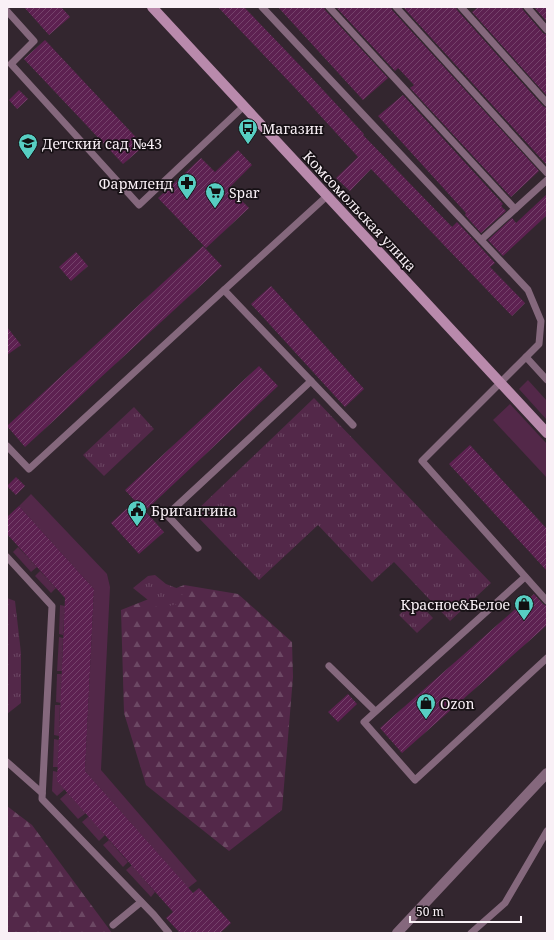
<svg xmlns="http://www.w3.org/2000/svg" width="554" height="940" viewBox="0 0 554 940" font-family="'Noto Serif',serif">
<style>
.grass{fill:#532849}
.forest{fill:url(#forest-firs)}
.park{fill:url(#park-tufts)}
.building{fill:url(#building-hatch)}
.lines{fill:none;stroke-linecap:round;stroke-linejoin:round}
.lane{stroke:#85687d;stroke-width:7}
.street{stroke:#85687d;stroke-width:10}
.secondary{stroke:#b98aac;stroke-width:10}
.labels{text-anchor:middle;dominant-baseline:central;stroke-width:3.5;stroke-linejoin:round;paint-order:stroke}
.poi-label{font-size:14px;fill:#f9f0f6;stroke:#171115;text-anchor:start}
.street-label{font-size:14px;fill:#f9f0f6;stroke:#171115}
</style>
<defs>
<pattern id="forest-firs" width="22" height="20" patternUnits="userSpaceOnUse"><rect width="22" height="20" fill="#532849"/><path d="M5 1l3.5 6h-7zM16 11l3.5 6h-7z" fill="#6c4864"/></pattern>
<pattern id="park-tufts" width="24" height="20" patternUnits="userSpaceOnUse"><rect width="24" height="20" fill="#532849"/><path d="M3 7l-1-3M5 7V3M7 7l1-3M15 17l-1-3M17 17v-4M19 17l1-3" fill="none" stroke="#6c4864"/></pattern>
<pattern id="building-hatch" width="6" height="6" patternUnits="userSpaceOnUse"><rect width="6" height="6" fill="#5d2151"/><path d="M-1 1l2-2M0 6l6-6M5 7l2-2" fill="none" stroke="#75426b"/></pattern>
</defs>
<rect width="100%" height="100%" fill="#33262f"/>
<g class="grass">
<path d="M528,380L547,401V420L519,389Z"/>
<path d="M510,404L547,444V478L493,420Z"/>
<path d="M31,494L107,574L110,587L101,770L197,881L188,888L85,771L94,589L19,506Z"/>
<path d="M18,547L37,567L31,572L13,552Z"/>
<path d="M40,571L56,588L51,593L35,576Z"/>
<path d="M60,605L65,606L63,635L59,634Z"/>
<path d="M59,637L63,638L62,671H57Z"/>
<path d="M57,674H62L61,703L56,702Z"/>
<path d="M55,705H60L59,736L54,735Z"/>
<path d="M54,739L59,740L58,767H53Z"/>
<path d="M53,771L58,772L65,789L57,796L52,791Z"/>
<path d="M68,792L86,813L78,819L60,799Z"/>
<path d="M89,816L105,835L99,841L82,822Z"/>
<path d="M109,840L128,862L123,867L103,845Z"/>
<path d="M132,865L155,892L151,897L126,870Z"/>
</g>
<g class="forest">
<path d="M184,585L238,594L292,642L293,677L282,810L229,851L146,785L124,713L121,610Z"/>
<path d="M7,806L32,825L112,933H7Z"/>
</g>
<g class="park">
<path d="M314,398L491,583L450,621L394,562L372,582L318,525L259,580L194,513Z"/>
<path d="M134,407L154,429L104,476L83,455Z"/>
<path d="M155,575L166,584L184,591L178,604L158,608L133,588L148,576Z"/>
<path d="M7,598L15,601L21,653V703L7,714Z"/>
<path d="M416,600L433,618L417,633L399,615Z"/>
</g>
<g class="building">
<path d="M24,7H61L70,17L49,35Z"/>
<path d="M218,7H244L310,76L364,134L363,135L452,227L457,222L495,263L490,267L525,303L512,316L371,169L350,191L336,178L358,157L296,89Z"/>
<path d="M278,7H324L325,10L388,78L363,100Z"/>
<path d="M336,7H391L392,10L539,171L511,197L410,88L414,85L398,68L395,71Z"/>
<path d="M403,7H456L457,10L543,106L547,108V163L546,164Z"/>
<path d="M478,7H522L523,10L543,33L547,35V96L472,12Z"/>
<path d="M534,7H547V22Z"/>
<path d="M45,40L144,146L123,164L24,59Z"/>
<path d="M19,90L28,99L17,109L9,100Z"/>
<path d="M403,95L503,204L501,206L506,211L481,233L465,215L466,213L378,116Z"/>
<path d="M238,150L252,165L229,188L249,208L206,248L158,198L201,158L215,172Z"/>
<path d="M547,194V215L503,256L488,240L512,218L516,223Z"/>
<path d="M203,246L222,266L25,447L7,426Z"/>
<path d="M76,252L88,266L71,281L59,267Z"/>
<path d="M271,286L364,389L345,407L251,304Z"/>
<path d="M7,327L21,345L7,355Z"/>
<path d="M259,366L278,386L145,511L164,532L139,554L111,523L135,501L125,490Z"/>
<path d="M470,445L547,529V571L449,464Z"/>
<path d="M16,477L25,486L16,495L7,486Z"/>
<path d="M19,506L94,589L85,771L193,893L199,888L231,923L220,933H180L166,918L173,912L57,781L65,598L7,534V517Z"/>
<path d="M534,594L543,604L547,606V625L402,753L380,728L529,597L530,598Z"/>
<path d="M348,694L357,704L338,722L328,712Z"/>
</g>
<g class="lines">
<g class="lane">
<path d="M262,7L528,290L541,321L539,344L422,461L547,601"/>
<path d="M329,7L515,209"/>
<path d="M396,7L547,173"/>
<path d="M461,7L547,103"/>
<path d="M527,7L547,30"/>
<path d="M7,11L34,41L11,64L139,205L244,106"/>
<path d="M327,196L224,290L353,425"/>
<path d="M481,240L547,180"/>
<path d="M526,357L547,380"/>
<path d="M7,446L29,469L224,290"/>
<path d="M198,548L167,515L311,381"/>
<path d="M7,557L52,606L42,799L154,915L169,933"/>
<path d="M525,577L364,722L415,780L547,658"/>
<path d="M329,666L375,711"/>
<path d="M7,762L42,793"/>
<path d="M113,925L141,902"/>
<path d="M471,933L505,903L547,831"/>
</g>
<path class="street" d="M397,933L547,773"/>
<path class="secondary" d="M152,7L547,433"/>
</g>
<defs>
<g id="bus-pin" transform="scale(1)"><path d="M0 17L-7.5 6A9.5 9.5 0 1 1 7.5 6Z" fill="#57cec2" stroke="#171115"/><path d="M-5-6H5V4H4V6H2V4H-2V6H-4V4H-5ZM-3.5-4V0h7V-4ZM-3.5 1.2v1.5H-2V1.2ZM2 1.2v1.5H3.5V1.2Z" fill="#111"/></g>
<g id="school-pin" transform="scale(1)"><path d="M0 17L-7.5 6A9.5 9.5 0 1 1 7.5 6Z" fill="#57cec2" stroke="#171115"/><path d="M0-5L7-2L0 1L-7-2ZM-4 1L0 2.5L4 1V4Q0 6-4 4Z" fill="#111"/></g>
<g id="pharmacy-pin" transform="scale(1)"><path d="M0 17L-7.5 6A9.5 9.5 0 1 1 7.5 6Z" fill="#57cec2" stroke="#171115"/><path d="M-2-6h4v4h4v4h-4v4h-4v-4h-4v-4h4Z" fill="#111"/></g>
<g id="supermarket-pin" transform="scale(1)"><path d="M0 17L-7.5 6A9.5 9.5 0 1 1 7.5 6Z" fill="#57cec2" stroke="#171115"/><path d="M-6-5.5h2.5l.6 2H6L4.5 2H-2.5L-4.4-4H-6ZM-1.5 3.2a1.3 1.3 0 1 0 .1 0ZM3 3.2a1.3 1.3 0 1 0 .1 0Z" fill="#111"/></g>
<g id="civic-pin" transform="scale(1)"><path d="M0 17L-7.5 6A9.5 9.5 0 1 1 7.5 6Z" fill="#57cec2" stroke="#171115"/><path d="M-.6-6.5H3V-4.5H.6V-3L4-1V1h2V6H-6V1h2V-1L-.6-3ZM-1.2 2.5V6h2.4V2.5Z" fill="#111"/></g>
<g id="shop-pin" transform="scale(1)"><path d="M0 17L-7.5 6A9.5 9.5 0 1 1 7.5 6Z" fill="#57cec2" stroke="#171115"/><path d="M-5-2.5h2.3a2.7 3.5 0 0 1 5.4 0H5L5.5 6h-11ZM-1.5-2.5h3a1.5 2.3 0 0 0-3 0Z" fill="#111"/></g>
</defs>
<g fill-rule="evenodd">
<use href="#bus-pin" x="248" y="128"/>
<use href="#school-pin" x="28" y="143"/>
<use href="#pharmacy-pin" x="187" y="183"/>
<use href="#supermarket-pin" x="215" y="192"/>
<use href="#civic-pin" x="137" y="510"/>
<use href="#shop-pin" x="524" y="604"/>
<use href="#shop-pin" x="426" y="703"/>
</g>
<g class="labels">
<g class="poi-label">
<text x="262" y="128">Магазин</text>
<text x="42" y="143">Детский сад №43</text>
<text x="173" y="183" text-anchor="end">Фармленд</text>
<text x="229" y="192">Spar</text>
<text x="151" y="510">Бригантина</text>
<text x="510" y="604" text-anchor="end">Красное&amp;Белое</text>
<text x="440" y="703">Ozon</text>
</g>
<g class="street-label">
<text transform="translate(360 211) rotate(47)">Комсомольская улица</text>
</g>
</g>
<rect width="554" height="940" fill="none" stroke="#f9f0f6" stroke-width="16"/>
<path d="M410 916v6h111v-6" fill="none" stroke="#f9f0f6" stroke-width="2"/>
<text x="416" y="916" font-size="12" fill="#f9f0f6" stroke="#171115" stroke-width="3" paint-order="stroke">50 m</text>
</svg>
